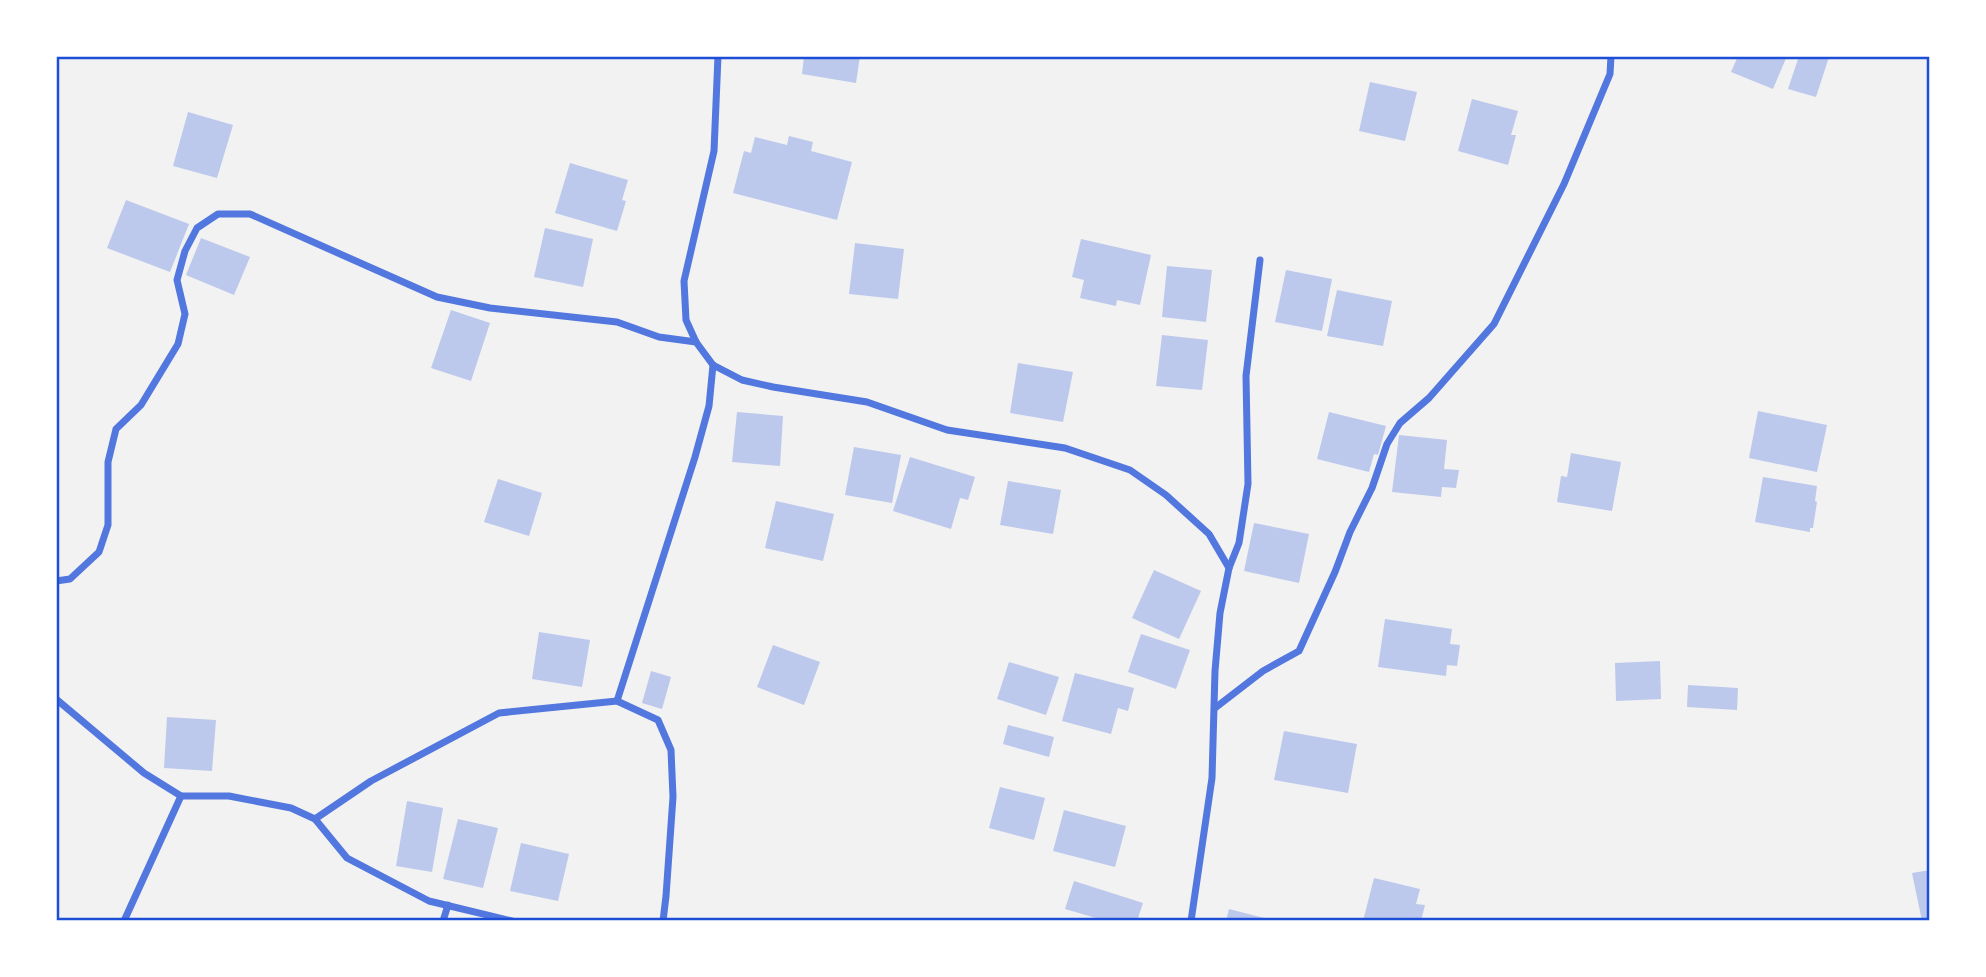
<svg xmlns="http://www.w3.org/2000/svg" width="1986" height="977" viewBox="0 0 1986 977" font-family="'Noto Sans',sans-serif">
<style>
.building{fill:#bdc9ec}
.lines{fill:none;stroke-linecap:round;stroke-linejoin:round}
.minor{stroke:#5277de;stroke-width:7}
.neatline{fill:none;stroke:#1d4ed8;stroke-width:2.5}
</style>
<rect width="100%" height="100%" fill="#f2f2f2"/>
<g class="building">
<path d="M804,56H860L856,83L802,74Z"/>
<path d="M1738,56H1787L1773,89L1731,72Z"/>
<path d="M1799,56L1829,57L1816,97L1788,89Z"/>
<path d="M1370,82L1417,92L1405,141L1359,131Z"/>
<path d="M1472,99L1518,111L1511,135H1516L1508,165L1458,151Z"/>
<path d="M188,112L233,125L217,178L173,166Z"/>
<path d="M789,136L813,142L811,151L852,162L837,220L733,193L744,151L751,153L755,137L787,145Z"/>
<path d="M570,163L628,180L622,200L626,201L617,231L555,213Z"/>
<path d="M126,200L189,224L170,272L107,248Z"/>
<path d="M545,228L593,239L583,287L534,277Z"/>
<path d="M201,238L250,257L234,295L186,275Z"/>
<path d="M1081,239L1151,255L1140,305L1117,300L1116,306L1080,298L1084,280L1072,277Z"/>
<path d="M855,243L904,249L898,299L849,294Z"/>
<path d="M1167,266L1212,270L1206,322L1162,317Z"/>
<path d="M1286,270L1332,279L1322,331L1275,322Z"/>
<path d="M1337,290L1392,301L1383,346L1327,336Z"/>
<path d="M451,310L490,323L471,381L431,368Z"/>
<path d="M1162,335L1208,340L1202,390L1156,386Z"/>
<path d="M1018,363L1073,372L1063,422L1010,413Z"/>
<path d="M1758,411L1827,425L1817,472L1749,458Z"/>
<path d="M737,412L783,416L780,466L732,462Z"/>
<path d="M1329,412L1386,426L1378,455L1374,454L1369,472L1317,459Z"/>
<path d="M1399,435L1447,440L1444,469L1459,470L1456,488L1442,487L1441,497L1392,492Z"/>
<path d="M854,447L901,455L892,503L845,495Z"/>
<path d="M1571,453L1621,462L1612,511L1557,502L1561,476L1567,477Z"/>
<path d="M910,457L975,477L968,500L960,498L951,529L893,511Z"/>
<path d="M1763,477L1817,486L1815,501L1817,502L1813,528H1810V532L1755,522Z"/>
<path d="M498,479L542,493L529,536L484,522Z"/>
<path d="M1008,481L1061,490L1053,534L1000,525Z"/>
<path d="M776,501L834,514L823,561L765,548Z"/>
<path d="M1254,523L1309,534L1299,583L1244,571Z"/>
<path d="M1154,570L1201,591L1179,639L1132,618Z"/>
<path d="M1385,619L1452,629L1450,644L1460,645L1457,666L1447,665L1446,676L1378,667Z"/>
<path d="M539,632L590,640L582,687L532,679Z"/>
<path d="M1141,634L1190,650L1176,689L1128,672Z"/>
<path d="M773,645L820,662L804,705L757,687Z"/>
<path d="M1660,661L1661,699L1616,701L1615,663Z"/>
<path d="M1009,662L1059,677L1046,715L997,699Z"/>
<path d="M651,671L671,677L662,709L642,703Z"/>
<path d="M1075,673L1134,688L1128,711L1118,708L1111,734L1062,721Z"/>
<path d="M1688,685L1738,688L1737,710L1687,707Z"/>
<path d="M167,717L216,720L212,771L164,768Z"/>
<path d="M1008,725L1054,737L1049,757L1003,744Z"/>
<path d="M1284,731L1357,744L1348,793L1274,780Z"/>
<path d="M1000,787L1045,798L1034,840L989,828Z"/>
<path d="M407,801L443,808L432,872L396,866Z"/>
<path d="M1064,810L1126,826L1115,867L1053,851Z"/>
<path d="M458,819L498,828L483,888L443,879Z"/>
<path d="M521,843L569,854L558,901L510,891Z"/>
<path d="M1930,870V921H1922L1912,873Z"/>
<path d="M1374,878L1420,889L1416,904L1425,905L1421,921H1363Z"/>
<path d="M1074,881L1143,903L1137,921H1106L1065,909Z"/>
<path d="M1229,909L1272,920V921H1226Z"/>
</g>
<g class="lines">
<g class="minor">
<path d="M718,56L714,151L684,281L686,320L696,342L713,365L742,380L773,387L867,402L947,430L1065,448L1130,470L1166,495L1209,534L1229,568"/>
<path d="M56,581L70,579L99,552L108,525V462L116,429L141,405L178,344L185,314L177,280L185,251L197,228L218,214H250L437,297L490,308L617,322L659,337L696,342"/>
<path d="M56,699L144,773L181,796H229L291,808L315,819L347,858L429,901L512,921"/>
<path d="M617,701L695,457L709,406L713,365"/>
<path d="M1215,708L1263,671L1299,651L1335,572L1350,532L1372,488L1387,444L1400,423L1429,398L1494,324L1564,184L1610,74L1611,56"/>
<path d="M315,819L371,781L499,713L617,701L658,720L671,750L673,797L666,896L663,921"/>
<path d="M124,921L181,796"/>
<path d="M443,921L448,905"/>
<path d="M1191,921L1212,778L1215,671L1220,613L1229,568L1239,543L1248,484L1246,376L1260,260"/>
</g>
</g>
<rect width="1986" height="977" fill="none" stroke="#ffffff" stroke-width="116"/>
<rect x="58" y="58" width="1870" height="861" class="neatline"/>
</svg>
